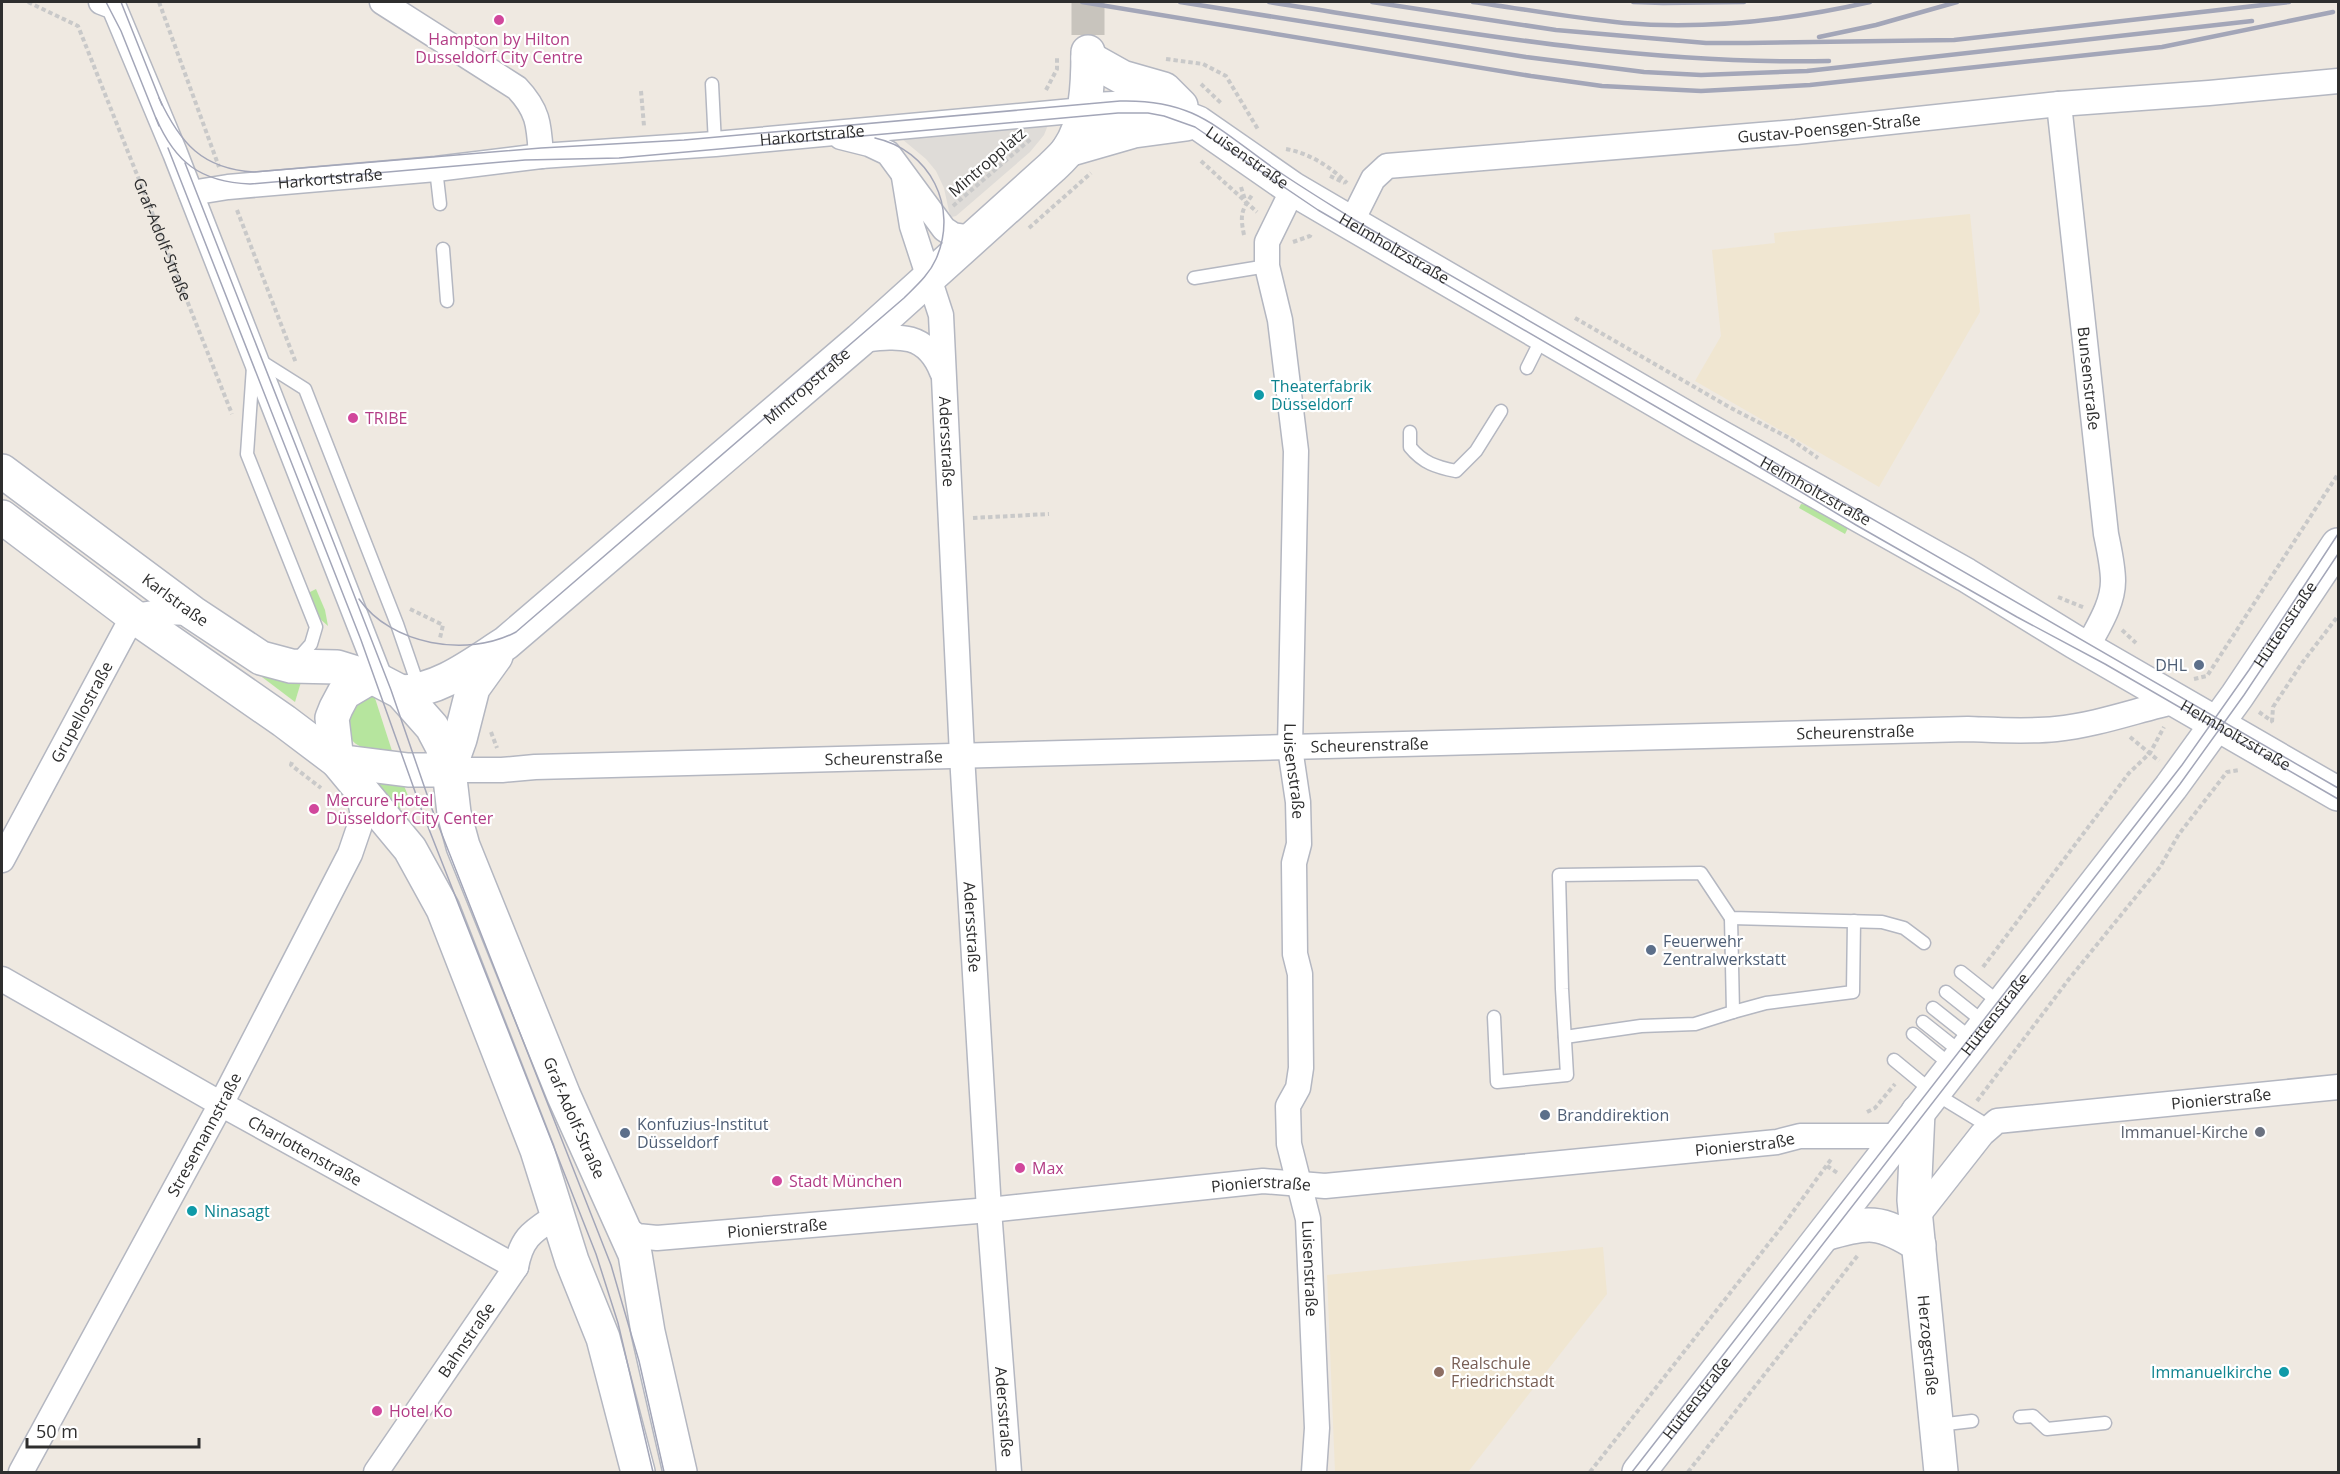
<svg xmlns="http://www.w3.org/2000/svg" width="2340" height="1474" viewBox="0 0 2340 1474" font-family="'Open Sans',sans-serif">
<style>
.education{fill:#f0e6d1}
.green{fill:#b6e59e}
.plaza{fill:#dfdcd8}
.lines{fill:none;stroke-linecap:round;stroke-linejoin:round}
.secondary-tunnel{stroke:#c8c4bd;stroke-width:33;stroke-dasharray:33 16;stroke-linecap:butt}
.lane-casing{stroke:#b4b7c1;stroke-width:15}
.street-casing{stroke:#b4b7c1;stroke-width:27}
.secondary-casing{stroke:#b4b7c1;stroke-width:36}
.path{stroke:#c9c9c9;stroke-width:4;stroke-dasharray:4.5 3;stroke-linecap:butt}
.lane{stroke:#fff;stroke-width:12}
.street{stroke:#fff;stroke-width:24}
.secondary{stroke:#fff;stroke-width:33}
.tram{stroke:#a3a6b8;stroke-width:1.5}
.rail{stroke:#a3a6b8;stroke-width:4.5}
.hotel-dot{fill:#d1479c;stroke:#fff;stroke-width:2}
.culture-dot{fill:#0f9aa8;stroke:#fff;stroke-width:2}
.service-dot{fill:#5c6f8a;stroke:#fff;stroke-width:2}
.worship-dot{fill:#6b7280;stroke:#fff;stroke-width:2}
.education-dot{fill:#8d6e63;stroke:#fff;stroke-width:2}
.labels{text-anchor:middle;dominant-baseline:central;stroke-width:4.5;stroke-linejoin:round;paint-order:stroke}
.hotel-label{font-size:16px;fill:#b23c85;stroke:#fff;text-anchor:start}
.street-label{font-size:16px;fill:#2e2e2e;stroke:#fff}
.culture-label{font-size:16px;fill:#0d838f;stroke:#fff;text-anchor:start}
.service-label{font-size:16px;fill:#4e5e75;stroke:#fff;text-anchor:start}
.worship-label{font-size:16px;fill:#5b616d;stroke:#fff;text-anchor:end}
.education-label{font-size:16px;fill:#785e54;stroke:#fff;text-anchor:start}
</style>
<rect width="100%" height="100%" fill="#efe9e1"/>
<g class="education">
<path d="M1970,214L1980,312L1879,487L1695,381L1721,336L1712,250L1775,243L1774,233Z"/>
<path d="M1603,1247L1607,1294L1468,1472H1335L1327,1275Z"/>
</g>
<g class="green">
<path d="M1801,504L1808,505L1849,526L1845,534L1799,508Z"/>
<path d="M316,589L325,610L328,626L319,618L308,593Z"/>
<path d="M264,673L301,682L295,702L262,677Z"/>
<path d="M374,695L393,754C369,750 349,750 344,722L360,696Z"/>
<path d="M367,777L403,783L410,801L396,812Z"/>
</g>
<path class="plaza" d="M1048,125L1044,135L1030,152L956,216L952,217L950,216L944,188L936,171L926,159L902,139V138Z"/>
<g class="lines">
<path class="secondary-tunnel" d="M1088,2V52"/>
<g class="lane-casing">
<g id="lane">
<path d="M712,84L715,144"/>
<path d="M436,169L440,204"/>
<path d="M443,249L447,301"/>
<path d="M1194,278L1267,266"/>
<path d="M259,360L305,389L397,624L419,688"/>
<path d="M253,367L247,454L316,627L311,644L295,662"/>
<path d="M1527,368L1543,336"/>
<path d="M1410,432V447C1423,463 1436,467 1456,471L1476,451L1501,411"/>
<path d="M1961,972L2000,1003"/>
<path d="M1946,992L1985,1023"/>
<path d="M1933,1008L1972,1039"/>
<path d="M1733,1012L1766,1003L1853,992L1854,921"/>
<path d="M1494,1017L1497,1082L1567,1075L1562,989L1559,875L1701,873L1731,918L1882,922L1904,928L1924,943"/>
<path d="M1923,1022L1962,1053"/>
<path d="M1913,1034L1952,1066"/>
<path d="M1565,1037L1641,1026L1695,1024L1733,1012L1731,918"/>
<path d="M1894,1060L1934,1093L1980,1121"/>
<path d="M2020,1417L2033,1416L2047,1429L2105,1423"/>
<path d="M1938,1425L1972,1421"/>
</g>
</g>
<g class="street-casing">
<g id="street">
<path d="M101,2L114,7L175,153L382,683"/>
<path d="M382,2L517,88C539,111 539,126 541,156"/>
<path id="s2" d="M2059,104L2106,534C2109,549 2113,566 2113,581C2113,605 2097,628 2087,648"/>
<path d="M841,137L869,144L888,153L944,229L953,235L973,238"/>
<path id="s3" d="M904,177L912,226L941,315L962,755L989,1210L1009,1472"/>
<path id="s4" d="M1293,189L1267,242V266L1280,320L1296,451L1290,748L1298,802L1299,844L1294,863L1295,954L1300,974L1301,1068L1298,1088L1288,1106L1289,1144L1308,1219L1317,1428L1314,1472"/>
<path id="s5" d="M191,193L228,187L436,169L541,156L715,144L1083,110"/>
<path id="s6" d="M1351,223L1373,179L1387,166L1796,132L2059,104L2209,93L2338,81"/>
<path d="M860,340C897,336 926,331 942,372"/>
<path id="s7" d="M449,770H502L535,767L1968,729C1997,730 2026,732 2056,729C2097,725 2137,710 2177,701"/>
<path id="s8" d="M2,860L133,616L160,612L193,613"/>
<path id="s9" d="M2,979L221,1104L516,1267"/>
<path id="s10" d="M1916,1218L1982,1134L1997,1121L2338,1087"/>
<path id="s11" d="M623,1226L637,1236L657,1238L989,1210L1263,1181L1325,1186L1777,1142L1800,1136H1900"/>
<path id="s12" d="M21,1472L221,1104L350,854L363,816L358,789"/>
<path id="s13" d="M376,1472L516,1267C522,1235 534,1231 559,1214"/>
</g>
</g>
<g class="secondary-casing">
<g id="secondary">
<path d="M1088,58L1122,77L1164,89L1181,106"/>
<path id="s14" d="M1083,110L1144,107L1162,109L1198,123L1293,189L1351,223L1695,423L1966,575L2075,642L2338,794"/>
<path d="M1068,150L1134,131L1186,124"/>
<path id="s15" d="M2,471L193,613L261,658L291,666L337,667L376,679L401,692L432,727L442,746L449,770L454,813L463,846L564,1096L635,1254L648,1332L680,1472"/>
<path d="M2,517L133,616L284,721L337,761L408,770H449"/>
<path d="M371,677L344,693L336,708L332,718L337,761L410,849L443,909L537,1150L572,1261L603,1338L638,1472"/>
<path id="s16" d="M401,692C441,690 473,664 506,643L860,340L1052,167C1057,162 1064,156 1068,150C1087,123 1088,83 1088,52"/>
<path d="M449,770L460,739L473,688L496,656"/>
<path id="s17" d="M1918,1112L1914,1200L1941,1472"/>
<path d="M1825,1234C1868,1221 1880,1220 1919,1245"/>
<path id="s18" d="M1639,1472L2171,787L2237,696L2338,545"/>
</g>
</g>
<g class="path">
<path id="s1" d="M28,2L78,26L232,414"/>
<path d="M159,2L219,167"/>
<path d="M1166,59L1203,64L1226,76L1259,131"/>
<path d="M1201,84L1221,103"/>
<path d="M1046,90L1057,69V57"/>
<path d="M641,91L644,126"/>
<path d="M1286,149C1309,153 1331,167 1347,183"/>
<path d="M1201,161L1257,212"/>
<path d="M1330,176L1345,183"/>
<path d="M1241,187L1246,203"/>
<path d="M953,206L1032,138"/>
<path d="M237,210L296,363"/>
<path d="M1029,228L1091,173"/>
<path d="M1244,235C1240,215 1241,211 1252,195"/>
<path d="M1293,242L1310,236L1312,232"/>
<path d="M1575,318L1729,407L1789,438L1818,458"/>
<path d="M973,518L1049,514"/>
<path d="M2058,597L2085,608"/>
<path d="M410,609L443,625L440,638"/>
<path d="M2122,630L2136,643"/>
<path d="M2194,679L2207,676L2338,474"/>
<path d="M2259,712L2273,722"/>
<path d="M2272,722L2273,707L2302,663L2338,616"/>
<path d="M491,732L497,748"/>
<path d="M2130,737L2159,761"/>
<path d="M292,762L291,765L321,788"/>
<path d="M1983,967L2129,773L2150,753L2164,727"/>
<path d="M1977,1101L2069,979L2160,867L2179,834L2227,772L2240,770"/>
<path d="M1867,1112L1875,1108L1895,1084"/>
<path d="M1827,1166L1839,1174"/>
<path d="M1590,1472L1784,1224L1832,1158"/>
<path d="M1688,1472L1858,1255"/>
</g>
<use href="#lane" class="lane"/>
<use href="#street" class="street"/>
<use href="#secondary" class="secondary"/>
<g class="tram">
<path d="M106,2L121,31L159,126"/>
<path d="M121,2L162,105"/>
<path d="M159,98C180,143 202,169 254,172L541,148L684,140L1120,101C1193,99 1216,127 1272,167C1298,185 1326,202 1353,219L2338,788"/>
<path d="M156,118C175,162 200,182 250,184L525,160L619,158L1118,113H1148L1164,116L1195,127L1318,210L1746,459L1856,525L2017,617L2105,664L2338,799"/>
<path d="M168,148L361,640L423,814L596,1254L618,1323L653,1472"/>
<path d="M185,163L337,551L391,690L432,809L611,1265L639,1361L664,1472"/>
<path d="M359,599C391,645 467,658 516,632L904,298C916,286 929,275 936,259C959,207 930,150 875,138"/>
<path d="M1632,1472L2182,765L2249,670L2338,534"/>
<path d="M1646,1472L2180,784L2244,695L2338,554"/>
</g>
<g class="rail">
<path d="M1082,2L1531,76L1602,86L1701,91L1810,85L2162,47L2333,12"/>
<path d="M1180,2L1526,57L1644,72L1701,75L1807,71L2252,21"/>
<path d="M1269,2C1455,31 1641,65 1829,61"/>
<path d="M1372,2L1556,30L1706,43H1747L1954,40L2289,2"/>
<path d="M1473,2C1523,9 1573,18 1624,23C1706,30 1790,20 1870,2"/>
<path d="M1633,2L1663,3L1744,2"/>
<path d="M1819,37L1876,25L1957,2"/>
</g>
</g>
<g class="hotel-dot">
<circle cx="499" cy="20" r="6"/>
<circle cx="353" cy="418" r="6"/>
<circle cx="314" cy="809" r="6"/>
<circle cx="1020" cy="1168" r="6"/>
<circle cx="777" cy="1181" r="6"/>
<circle cx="377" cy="1411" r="6"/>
</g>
<g class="culture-dot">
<circle cx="1259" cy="395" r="6"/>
<circle cx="192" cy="1211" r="6"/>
<circle cx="2284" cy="1372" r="6"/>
</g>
<g class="service-dot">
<circle cx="2199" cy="665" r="6"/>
<circle cx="1651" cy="950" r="6"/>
<circle cx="1545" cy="1115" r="6"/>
<circle cx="625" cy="1133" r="6"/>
</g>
<circle class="worship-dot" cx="2260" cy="1132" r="6"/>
<circle class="education-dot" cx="1439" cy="1372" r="6"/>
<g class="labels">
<g class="hotel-label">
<text x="499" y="39" text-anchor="middle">Hampton by Hilton<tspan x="499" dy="18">Dusseldorf City Centre</tspan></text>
<text x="365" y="418">TRIBE</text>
<text x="326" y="800">Mercure Hotel<tspan x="326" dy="18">Düsseldorf City Center</tspan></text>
<text x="1032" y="1168">Max</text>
<text x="789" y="1181">Stadt München</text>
<text x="389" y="1411">Hotel Ko</text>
</g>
<g class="street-label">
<text stroke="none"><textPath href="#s6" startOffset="512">Gustav-Poensgen-Straße</textPath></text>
<text stroke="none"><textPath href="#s5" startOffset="624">Harkortstraße</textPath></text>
<text stroke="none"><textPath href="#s14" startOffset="178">Luisenstraße</textPath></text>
<text transform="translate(987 162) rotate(-41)">Mintropplatz</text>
<text stroke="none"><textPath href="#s5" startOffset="140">Harkortstraße</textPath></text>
<text stroke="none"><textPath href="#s1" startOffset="285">Graf-Adolf-Straße</textPath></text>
<text stroke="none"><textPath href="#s14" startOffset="351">Helmholtzstraße</textPath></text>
<text stroke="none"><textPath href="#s2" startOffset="276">Bunsenstraße</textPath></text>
<text stroke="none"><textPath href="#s16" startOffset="513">Mintropstraße</textPath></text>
<text stroke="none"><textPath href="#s3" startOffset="270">Adersstraße</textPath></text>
<text stroke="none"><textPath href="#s14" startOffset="837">Helmholtzstraße</textPath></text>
<text stroke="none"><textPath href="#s15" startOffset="216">Karlstraße</textPath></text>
<text stroke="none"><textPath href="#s18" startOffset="1066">Hüttenstraße</textPath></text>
<text stroke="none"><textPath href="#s8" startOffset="168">Grupellostraße</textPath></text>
<text stroke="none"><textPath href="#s7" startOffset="1407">Scheurenstraße</textPath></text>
<text stroke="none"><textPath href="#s14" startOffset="1323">Helmholtzstraße</textPath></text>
<text stroke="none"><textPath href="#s7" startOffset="921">Scheurenstraße</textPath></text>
<text stroke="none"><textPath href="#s7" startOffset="435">Scheurenstraße</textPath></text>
<text stroke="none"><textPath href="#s4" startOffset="591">Luisenstraße</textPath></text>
<text stroke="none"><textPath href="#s3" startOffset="756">Adersstraße</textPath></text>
<text stroke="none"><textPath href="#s18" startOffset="580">Hüttenstraße</textPath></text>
<text stroke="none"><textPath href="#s10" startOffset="352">Pionierstraße</textPath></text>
<text stroke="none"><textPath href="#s15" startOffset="930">Graf-Adolf-Straße</textPath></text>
<text stroke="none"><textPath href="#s12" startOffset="384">Stresemannstraße</textPath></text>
<text stroke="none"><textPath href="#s11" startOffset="1130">Pionierstraße</textPath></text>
<text stroke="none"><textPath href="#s9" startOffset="348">Charlottenstraße</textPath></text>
<text stroke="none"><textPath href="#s11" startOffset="644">Pionierstraße</textPath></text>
<text stroke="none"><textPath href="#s11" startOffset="158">Pionierstraße</textPath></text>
<text stroke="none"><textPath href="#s4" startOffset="1095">Luisenstraße</textPath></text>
<text stroke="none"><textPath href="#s13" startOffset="160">Bahnstraße</textPath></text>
<text stroke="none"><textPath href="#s17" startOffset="234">Herzogstraße</textPath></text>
<text stroke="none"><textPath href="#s18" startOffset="94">Hüttenstraße</textPath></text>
<text stroke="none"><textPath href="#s3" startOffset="1242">Adersstraße</textPath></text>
</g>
<g class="culture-label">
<text x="1271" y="386">Theaterfabrik<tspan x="1271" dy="18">Düsseldorf</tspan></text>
<text x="204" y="1211">Ninasagt</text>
<text x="2272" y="1372" text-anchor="end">Immanuelkirche</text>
</g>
<g class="service-label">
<text x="2187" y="665" text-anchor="end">DHL</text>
<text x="1663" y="941">Feuerwehr<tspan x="1663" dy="18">Zentralwerkstatt</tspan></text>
<text x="1557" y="1115">Branddirektion</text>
<text x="637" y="1124">Konfuzius-Institut<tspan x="637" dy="18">Düsseldorf</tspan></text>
</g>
<g class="worship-label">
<text x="2248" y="1132">Immanuel-Kirche</text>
</g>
<g class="education-label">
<text x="1451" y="1363">Realschule<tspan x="1451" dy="18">Friedrichstadt</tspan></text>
</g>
</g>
<rect width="2340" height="1474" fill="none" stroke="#2e2e2e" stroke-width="6"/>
<path d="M27 1438v9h172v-9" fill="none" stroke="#2e2e2e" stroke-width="3"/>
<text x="36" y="1438" font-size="18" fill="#2e2e2e" stroke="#ffffff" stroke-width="4.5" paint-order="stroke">50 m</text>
</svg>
